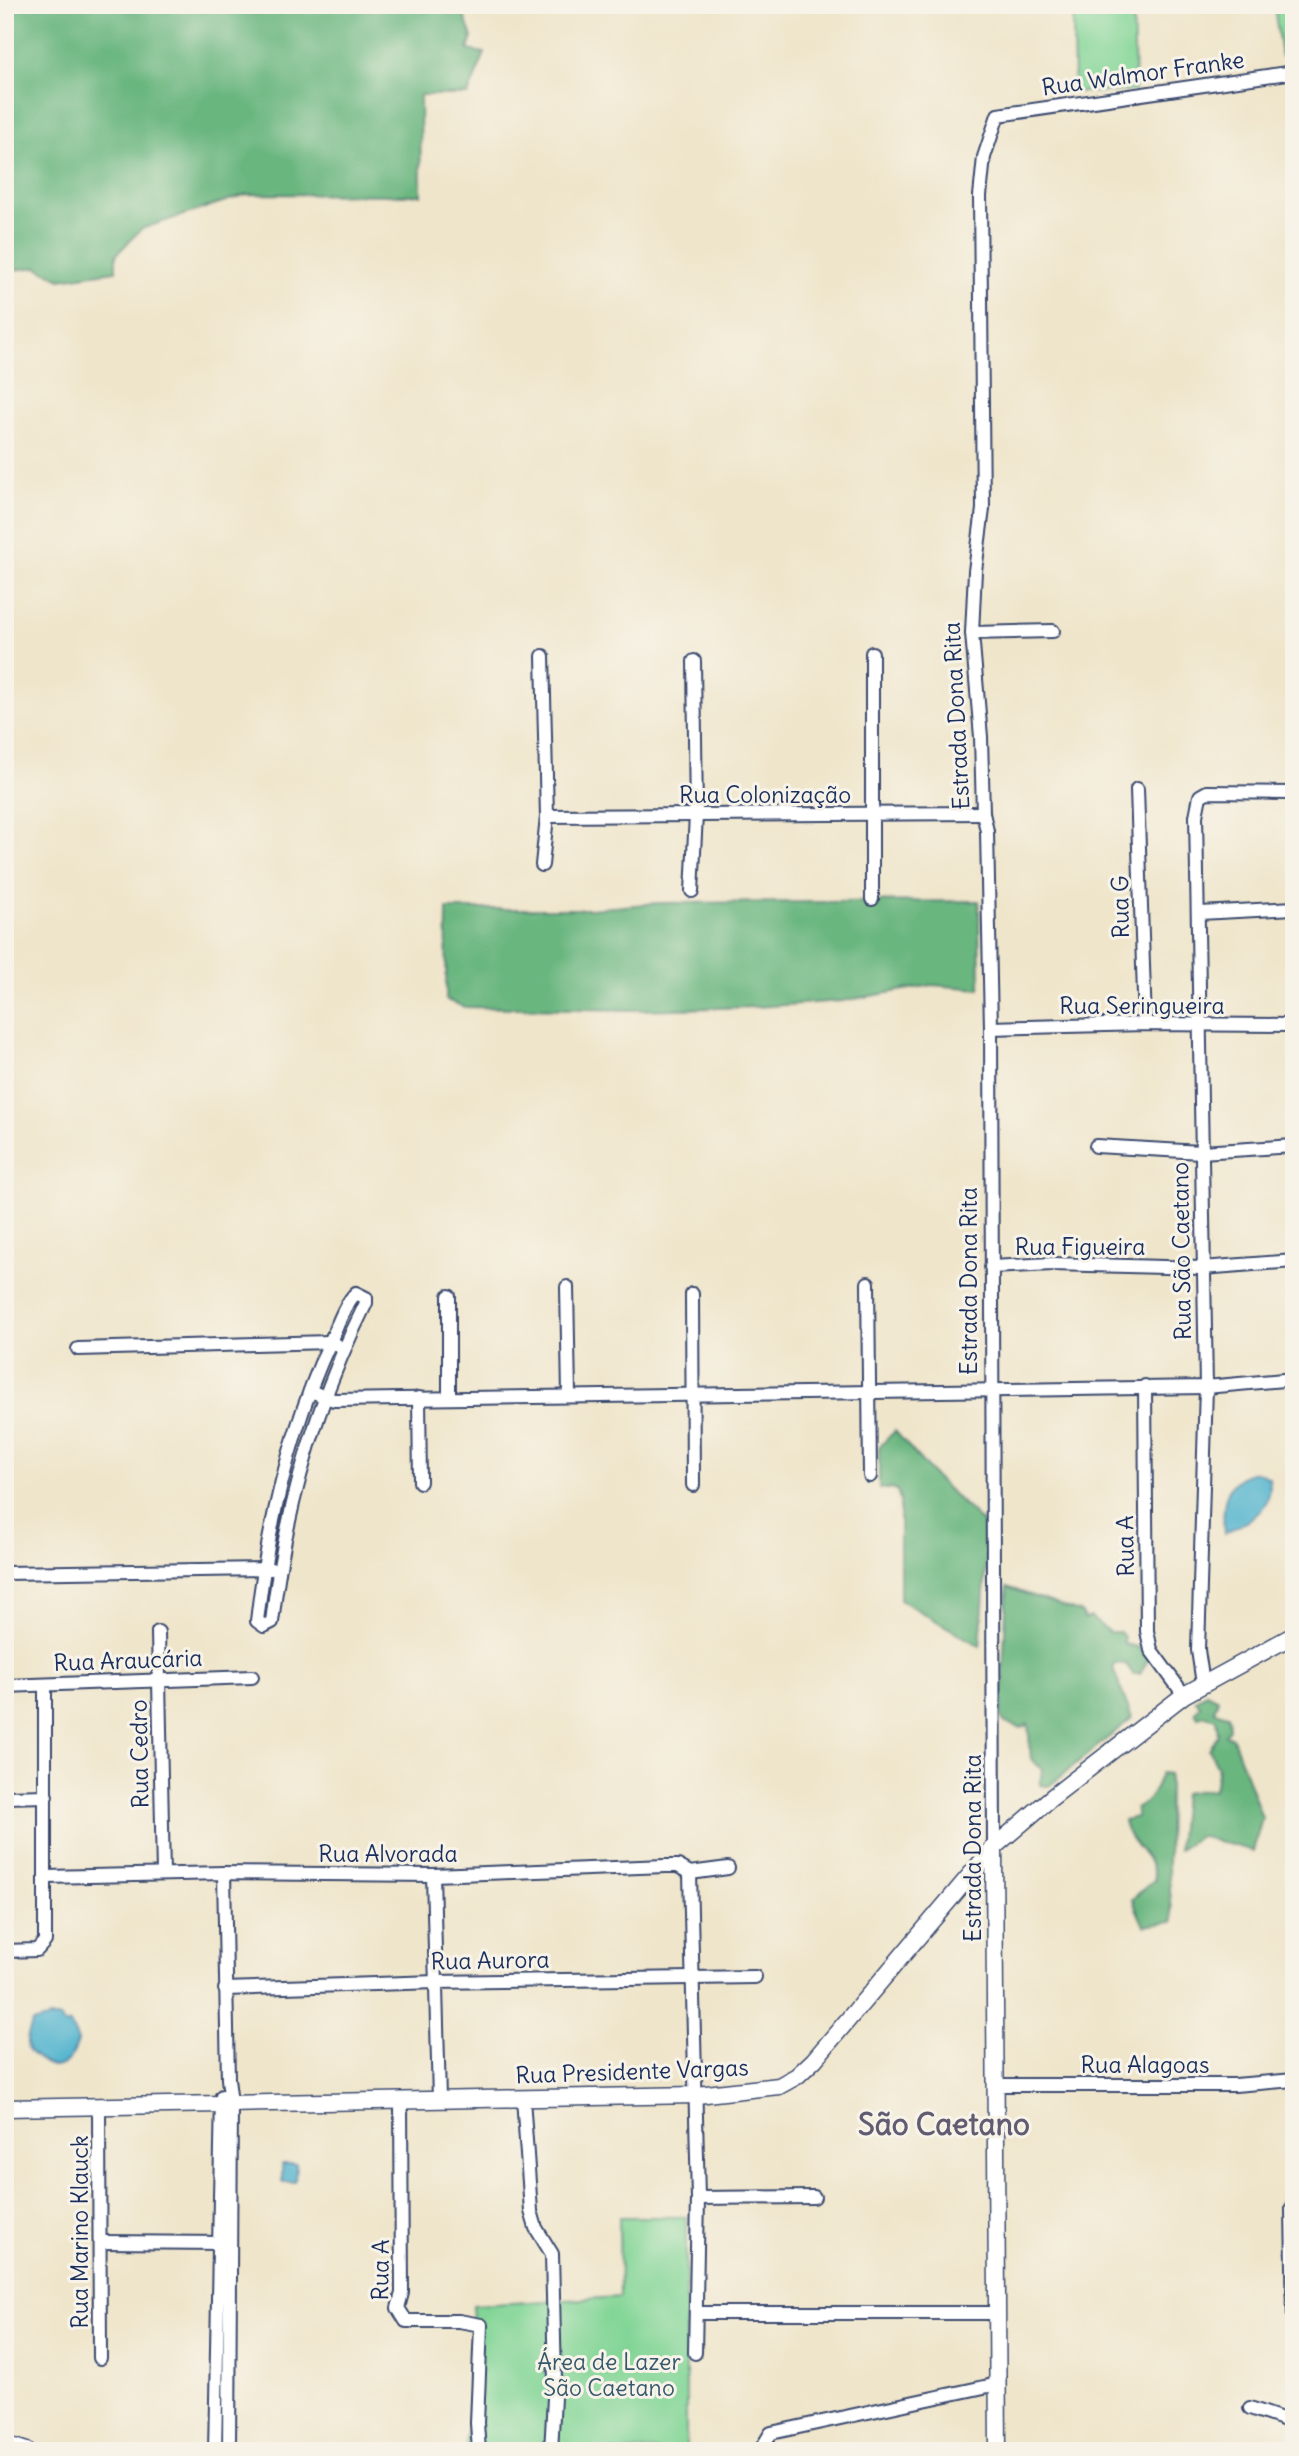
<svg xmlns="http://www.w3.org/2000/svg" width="1299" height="2456" viewBox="0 0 1299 2456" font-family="Delius,sans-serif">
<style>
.green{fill:#82d596;stroke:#4e827a;stroke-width:2}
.forest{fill:#69b67f;stroke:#42726e;stroke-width:2}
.water{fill:#50b3ce;stroke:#367196;stroke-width:2}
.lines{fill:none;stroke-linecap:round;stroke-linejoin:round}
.minor-casing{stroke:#3b4a6e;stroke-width:16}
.major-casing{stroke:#3b4a6e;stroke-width:19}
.minor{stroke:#fff;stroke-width:12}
.major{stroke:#fff;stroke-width:16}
.labels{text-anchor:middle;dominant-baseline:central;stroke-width:6;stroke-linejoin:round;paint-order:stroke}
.street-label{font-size:23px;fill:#1b2f5e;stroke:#f7f3e8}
.park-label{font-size:23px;fill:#35586c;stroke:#f7f3e8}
.district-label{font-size:30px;font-weight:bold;fill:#615c71;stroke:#f7f3e8}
</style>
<rect width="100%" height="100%" fill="#f7f3e8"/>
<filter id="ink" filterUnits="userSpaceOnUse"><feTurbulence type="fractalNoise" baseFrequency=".0143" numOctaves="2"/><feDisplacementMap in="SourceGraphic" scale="14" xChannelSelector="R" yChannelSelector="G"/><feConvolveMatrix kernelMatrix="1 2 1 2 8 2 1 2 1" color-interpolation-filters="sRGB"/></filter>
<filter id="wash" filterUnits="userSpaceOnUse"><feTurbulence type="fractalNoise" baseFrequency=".00686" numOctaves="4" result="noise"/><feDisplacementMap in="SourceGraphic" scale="28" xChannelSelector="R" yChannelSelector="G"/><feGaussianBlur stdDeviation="1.57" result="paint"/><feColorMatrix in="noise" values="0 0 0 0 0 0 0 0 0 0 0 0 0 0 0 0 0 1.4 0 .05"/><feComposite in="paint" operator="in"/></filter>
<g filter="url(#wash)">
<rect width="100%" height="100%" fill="#efe5ca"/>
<g class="green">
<path d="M1274,5H1294V54L1281,56Z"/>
<path d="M1133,9L1135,91L1074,92L1073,10Z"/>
<path d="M619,2217H686V2451H466L473,2305L620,2297Z"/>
</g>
<g class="forest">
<path d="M5,5H460L472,37L468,50L485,53L468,95H420L421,195L247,194L141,229L116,255V271L60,279L37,267L5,271Z"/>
<path d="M979,901L980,989L932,985L843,1001L756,1007L634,1010L465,1007L446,1000L447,909H590L657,903Z"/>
<path d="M895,1431L935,1477L989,1529L980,1646L900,1600V1500L897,1490L879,1488V1447Z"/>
<path d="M1007,1587L1082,1613L1084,1619L1090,1617L1109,1632H1120L1124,1637V1644L1137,1647L1149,1658L1140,1674H1133L1126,1664L1114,1663V1671L1132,1718L1049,1786L1040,1785L1042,1769L1031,1759L1028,1724L1021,1728L1005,1723L1001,1717Z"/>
<path d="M1206,1693L1218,1699L1214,1711L1228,1715L1229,1729L1225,1735L1233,1738L1262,1818L1253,1851L1199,1836L1178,1850L1183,1793L1214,1789L1218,1768L1209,1749L1218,1735L1216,1719L1205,1715L1198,1717L1195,1712L1200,1705L1196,1700Z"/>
<path d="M1161,1773L1169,1774L1168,1868L1173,1922L1144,1926L1132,1899L1155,1879C1153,1855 1126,1843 1124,1820L1136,1817V1809C1151,1801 1155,1788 1161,1773Z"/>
</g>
<g class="water">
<path d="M1257,1472L1269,1478C1275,1510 1248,1521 1224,1534C1222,1505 1223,1477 1257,1472Z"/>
<path d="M50,2018H60L65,2025L70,2023L78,2041C71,2064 58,2076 36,2057C32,2053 27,2051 27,2044C26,2038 30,2030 32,2023Z"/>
<path d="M282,2164H296L295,2182H282Z"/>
</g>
</g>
<g filter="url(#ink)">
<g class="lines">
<g class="minor-casing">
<g id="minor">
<path d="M972,633L1053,631"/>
<path d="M1137,789L1145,1024"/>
<path d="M547,816L983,813"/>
<path d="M542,865L547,816L543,656"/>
<path d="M692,891L696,815L694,661"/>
<path d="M872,899V653"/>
<path d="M1200,913L1294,908"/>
<path d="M991,1028L1145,1024L1294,1025"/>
<path d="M1096,1146L1201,1152L1294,1146"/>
<path d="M991,1267L1052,1264L1202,1268L1294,1261"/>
<path d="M868,1283L870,1476"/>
<path d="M567,1287L569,1395"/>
<path d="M356,1293L366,1298V1303C315,1405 285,1510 272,1622L264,1626L257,1621C268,1524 290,1429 331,1340C338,1325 344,1305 356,1293Z"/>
<path d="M692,1294L693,1485"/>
<path d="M449,1296V1397"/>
<path d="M78,1349L330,1342L337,1345"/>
<path d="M1145,1386L1147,1631L1151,1650L1184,1695"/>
<path d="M310,1391L334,1400L1206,1387L1294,1379"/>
<path d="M419,1398L420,1482"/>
<path d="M5,1573L271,1569"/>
<path d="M158,1632L163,1874"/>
<path d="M1203,1684L1198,1650L1206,1387L1196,816L1200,796L1207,792L1294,793"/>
<path d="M5,1686L252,1677"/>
<path d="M5,1797L46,1796"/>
<path d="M994,1847L991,1028L987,831L983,813L981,737L972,633L975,571L983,509L980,196L984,157L998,115L1294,72"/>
<path d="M224,1873L228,2079L231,2103L229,2451"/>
<path d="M690,1873L698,2198L695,2353"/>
<path d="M433,1875L439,2099"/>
<path d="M46,1877L224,1873L433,1875L665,1866H678L690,1873L728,1868"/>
<path d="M5,1951L37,1950L45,1941V1685"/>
<path d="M225,1989L436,1982L755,1977"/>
<path d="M996,2085H1235L1294,2080"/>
<path d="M523,2098L531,2211L536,2228L552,2254L555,2380L551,2451"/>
<path d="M401,2100L402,2293L398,2308L406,2321H459L481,2325L477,2423L479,2451"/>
<path d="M99,2106L100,2358"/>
<path d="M698,2198L814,2197"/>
<path d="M1292,2208L1294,2325"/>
<path d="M101,2242L227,2243"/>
<path d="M698,2313H998"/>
<path d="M1250,2408L1294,2423"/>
<path d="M215,2451L222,2096"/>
<path d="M760,2451L771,2433L998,2384"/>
</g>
</g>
<g class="major-casing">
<g id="major">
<path d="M994,1847L998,2451"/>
<path d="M5,2108L697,2095L779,2086L797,2076L814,2060L994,1847L1051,1798L1184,1695L1294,1635"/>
<path d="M5,2444L27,2451"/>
</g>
</g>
<use href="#minor" class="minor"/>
<use href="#major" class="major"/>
</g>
</g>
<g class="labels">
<g class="street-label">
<text transform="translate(1143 73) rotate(-8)">Rua Walmor Franke</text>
<text transform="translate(956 716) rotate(-93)">Estrada Dona Rita</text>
<text x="765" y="794">Rua Colonização</text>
<text transform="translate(1120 907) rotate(-91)">Rua G</text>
<text x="1142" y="1005">Rua Seringueira</text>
<text x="1080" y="1246">Rua Figueira</text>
<text transform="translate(1181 1251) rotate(-91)">Rua São Caetano</text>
<text transform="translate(968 1281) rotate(-90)">Estrada Dona Rita</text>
<text transform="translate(1125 1546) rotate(-91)">Rua A</text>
<text transform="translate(128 1660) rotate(-2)">Rua Araucária</text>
<text transform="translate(139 1754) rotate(-91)">Rua Cedro</text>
<text transform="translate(972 1848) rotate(-90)">Estrada Dona Rita</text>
<text x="388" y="1853">Rua Alvorada</text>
<text transform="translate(490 1960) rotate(-1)">Rua Aurora</text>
<text x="1145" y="2064">Rua Alagoas</text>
<text transform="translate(632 2071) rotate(-2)">Rua Presidente Vargas</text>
<text transform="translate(79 2232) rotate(-90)">Rua Marino Klauck</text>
<text transform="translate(380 2270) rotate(-89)">Rua A</text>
</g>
<g class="park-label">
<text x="609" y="2361">Área de Lazer<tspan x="609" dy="26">São Caetano</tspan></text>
</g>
<g class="district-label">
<text x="944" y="2124">São Caetano</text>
</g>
</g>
<rect width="1299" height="2456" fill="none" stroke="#f7f3e8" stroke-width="28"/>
</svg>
